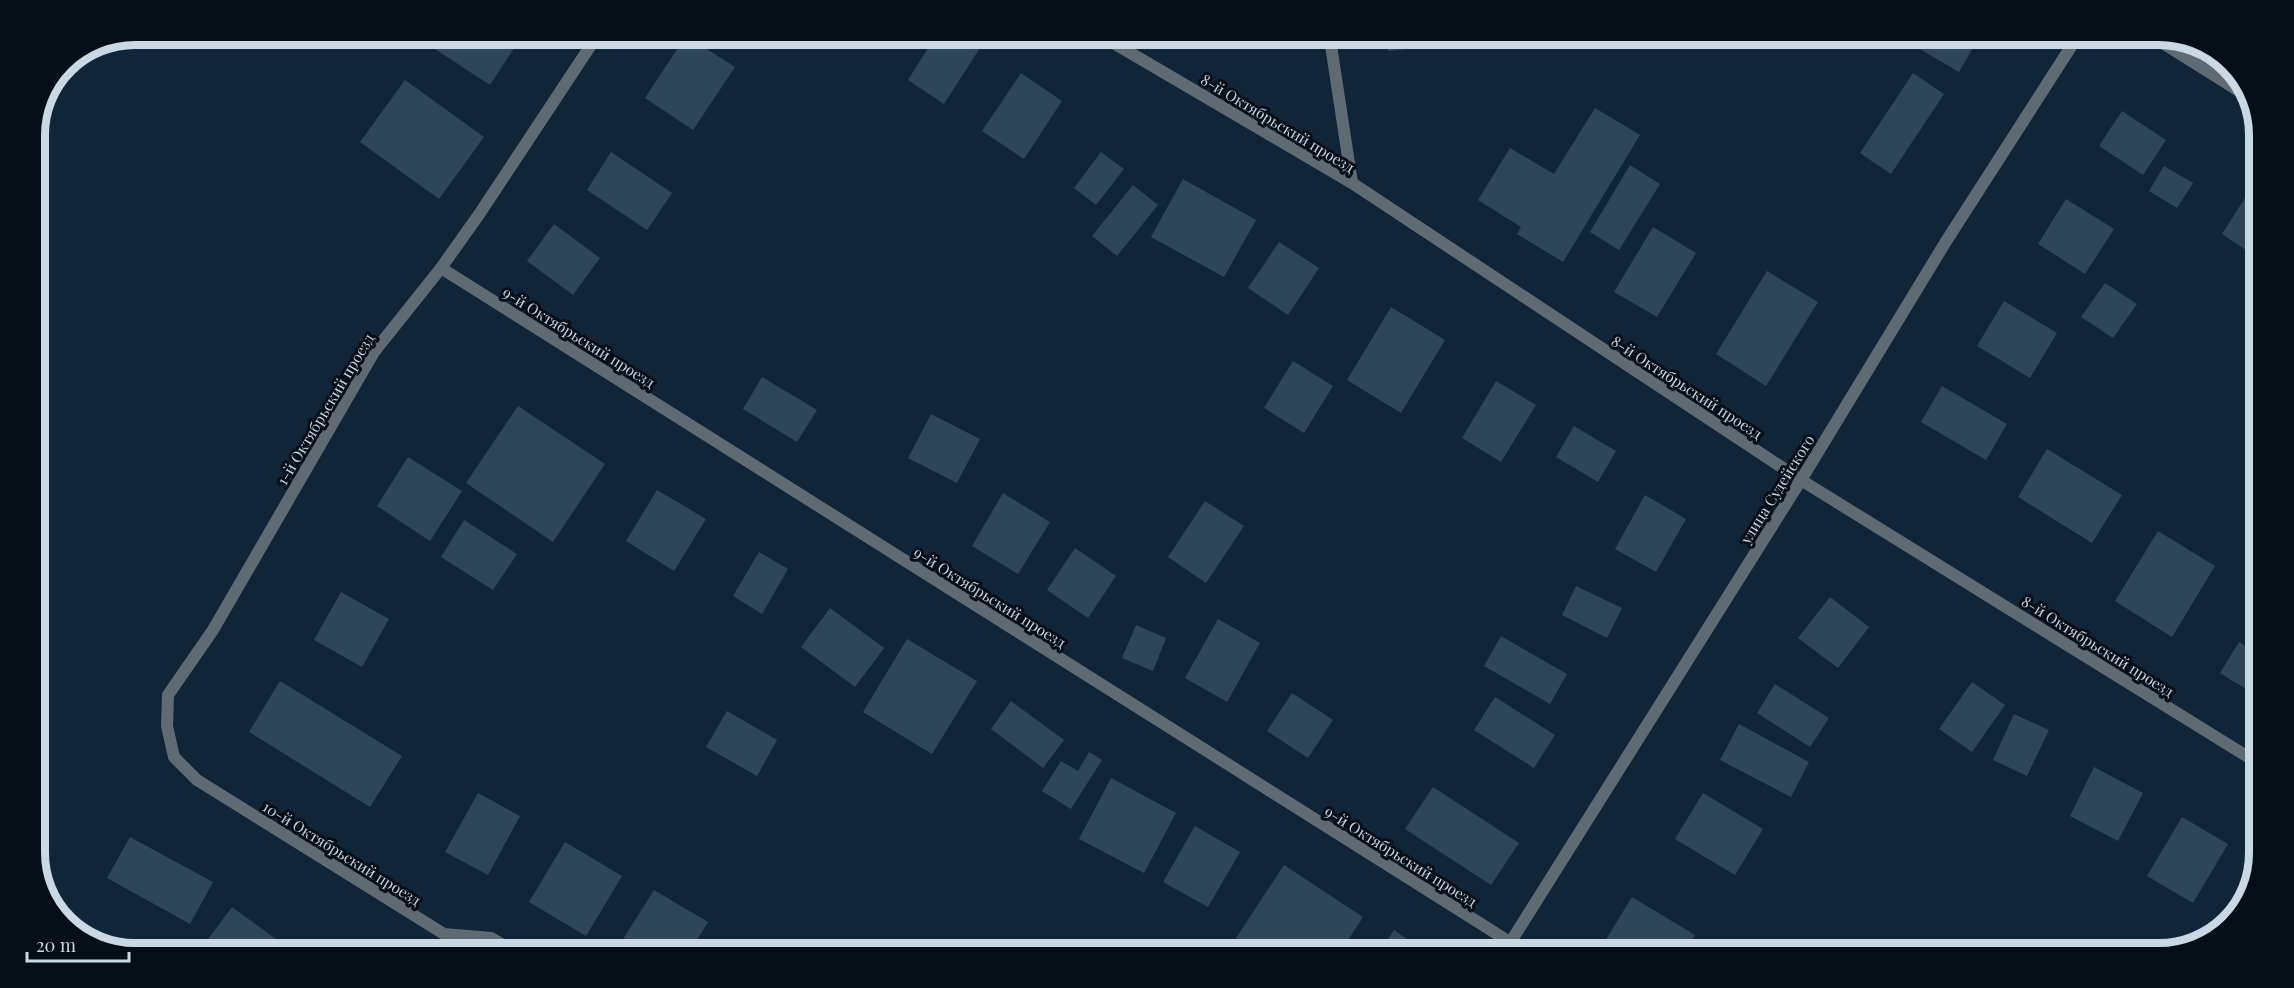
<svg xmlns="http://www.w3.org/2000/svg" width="2294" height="988" viewBox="0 0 2294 988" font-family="'Playfair Display',serif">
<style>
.building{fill:#2f4659}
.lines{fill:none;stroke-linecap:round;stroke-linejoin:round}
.minor{stroke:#5f6a73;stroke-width:12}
.tertiary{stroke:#5f6a73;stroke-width:12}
.labels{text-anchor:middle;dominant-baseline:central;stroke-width:6;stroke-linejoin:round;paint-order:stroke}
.street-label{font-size:15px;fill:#cad8e4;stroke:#050e16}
.rim{fill:none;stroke:#cad8e4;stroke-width:8}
</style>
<rect width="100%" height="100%" fill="#102638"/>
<g class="building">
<path d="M415,36H522L490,85Z"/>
<path d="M685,37H688L735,67L693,130L645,98Z"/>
<path d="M756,37H770L767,43Z"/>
<path d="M935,37L963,38L980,48L944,104L908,80Z"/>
<path d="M1387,39H1437L1438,46L1388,51Z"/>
<path d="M1906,41H1977L1959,72Z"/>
<path d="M1021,73L1062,101L1024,159L982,131Z"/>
<path d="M1913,73L1944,94L1891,174L1860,153Z"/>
<path d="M405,80L484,137L439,199L360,142Z"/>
<path d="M1595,108L1640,135L1563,262L1517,234L1521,227L1478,200L1510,148L1554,174Z"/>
<path d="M2122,111L2166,140L2143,175L2099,146Z"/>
<path d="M611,152L672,193L647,230L587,190Z"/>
<path d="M1101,152L1124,169L1096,205L1074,188Z"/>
<path d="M1630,165L1660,184L1619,250L1590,232Z"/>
<path d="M2164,166L2193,183L2177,208L2149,191Z"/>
<path d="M1183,179L1256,220L1224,277L1151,237Z"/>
<path d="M1133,185L1158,205L1117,256L1092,236Z"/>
<path d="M2252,187L2259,191L2258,258L2222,234Z"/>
<path d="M2066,199L2114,229L2085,274L2038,244Z"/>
<path d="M554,224L600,258L573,295L527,261Z"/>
<path d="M1653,227L1696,253L1657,317L1614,292Z"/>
<path d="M1279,242L1319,268L1288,315L1248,288Z"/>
<path d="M1767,271L1818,302L1766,386L1716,354Z"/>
<path d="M2105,283L2137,304L2113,338L2081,317Z"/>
<path d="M2004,301L2057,333L2030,378L1977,346Z"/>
<path d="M1391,307L1445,340L1401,413L1347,380Z"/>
<path d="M1293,361L1333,386L1304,433L1264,408Z"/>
<path d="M762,377L817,410L797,442L743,409Z"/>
<path d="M1496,381L1536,405L1501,462L1462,438Z"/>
<path d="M1942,386L2007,424L1986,460L1921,422Z"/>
<path d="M518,406L605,464L553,542L466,483Z"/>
<path d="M931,414L980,439L957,483L908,458Z"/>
<path d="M1574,426L1616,451L1598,482L1556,457Z"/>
<path d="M2047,449L2122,495L2092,543L2018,497Z"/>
<path d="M408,457L462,491L430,541L377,506Z"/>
<path d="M657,490L706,519L674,571L626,541Z"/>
<path d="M1003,493L1050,522L1018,574L972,546Z"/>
<path d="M1645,495L1686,519L1656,572L1615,549Z"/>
<path d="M1205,501L1244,526L1206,583L1168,557Z"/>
<path d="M464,520L517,554L493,590L441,557Z"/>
<path d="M2158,531L2215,566L2172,637L2115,601Z"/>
<path d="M1075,548L1116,576L1088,618L1047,590Z"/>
<path d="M759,552L788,569L762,614L733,596Z"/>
<path d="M1576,586L1622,608L1607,638L1562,615Z"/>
<path d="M341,592L389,619L362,667L314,640Z"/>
<path d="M1830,597L1869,627L1838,668L1798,638Z"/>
<path d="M830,608L884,648L855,687L801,647Z"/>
<path d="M1218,619L1260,643L1227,702L1185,678Z"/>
<path d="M1136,625L1166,638L1153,671L1122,658Z"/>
<path d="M1501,636L1567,674L1550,704L1484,666Z"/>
<path d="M907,639L977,681L932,754L863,712Z"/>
<path d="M2239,642L2254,651V694L2220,673Z"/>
<path d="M280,681L402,756L370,807L249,732Z"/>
<path d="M1972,682L2005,705L1972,752L1939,729Z"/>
<path d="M1775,684L1829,718L1810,747L1757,713Z"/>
<path d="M1292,693L1333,720L1308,758L1267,731Z"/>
<path d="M1495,697L1555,735L1534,768L1474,730Z"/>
<path d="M1011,701L1064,740L1043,768L991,729Z"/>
<path d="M727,711L777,740L757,776L706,747Z"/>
<path d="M2014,714L2049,730L2027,776L1993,760Z"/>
<path d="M1739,724L1809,762L1791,797L1720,760Z"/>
<path d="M1089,752L1102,760L1071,809L1042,791L1061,761L1078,771Z"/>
<path d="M2094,767L2143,793L2118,841L2070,816Z"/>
<path d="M1111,778L1176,813L1144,873L1079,839Z"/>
<path d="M1433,787L1519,843L1491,885L1405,829Z"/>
<path d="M478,793L520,816L488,875L445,852Z"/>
<path d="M1703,793L1763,829L1735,875L1675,839Z"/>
<path d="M2182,817L2228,844L2193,903L2147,876Z"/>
<path d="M1195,826L1240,852L1208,907L1163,882Z"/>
<path d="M130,837L213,882L190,924L107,878Z"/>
<path d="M565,842L622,876L586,936L529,902Z"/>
<path d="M1284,865L1363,917L1341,951L1255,950L1236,938Z"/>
<path d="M654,890L708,922L692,948H626L620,944Z"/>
<path d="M1632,897L1695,935L1685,952L1599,951Z"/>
<path d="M232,907L287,947L203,946Z"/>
<path d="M1394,930L1424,951H1380Z"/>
</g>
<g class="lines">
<g class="minor">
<path d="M1105,38L1352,183L1801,480L2253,760"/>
<path d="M1330,39L1352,183"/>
<path d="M2161,42L2247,96"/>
<path d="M441,268L1524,951"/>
<path d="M506,947L491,938L444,934L197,780L174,757L167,726L168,695L213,630L374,352L441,268L480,213L597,36"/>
</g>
<path class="tertiary" d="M1505,951L1801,480L1945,243L2074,42"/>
</g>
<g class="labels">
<g class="street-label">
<text transform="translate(1278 123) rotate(31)">8-й Октябрьский проезд</text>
<text transform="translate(579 337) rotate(32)">9-й Октябрьский проезд</text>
<text transform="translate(1687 387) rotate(33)">8-й Октябрьский проезд</text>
<text transform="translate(325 409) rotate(-59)">1-й Октябрьский проезд</text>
<text transform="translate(1777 489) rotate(-58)">улица Судейского</text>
<text transform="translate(990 597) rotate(32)">9-й Октябрьский проезд</text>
<text transform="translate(2098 646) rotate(32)">8-й Октябрьский проезд</text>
<text transform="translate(342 853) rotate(32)">10-й Октябрьский проезд</text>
<text transform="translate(1401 856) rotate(32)">9-й Октябрьский проезд</text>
</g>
</g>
<path d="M0 0H2294V988H0ZM135 45H2159A90 90 0 0 1 2249 135V853A90 90 0 0 1 2159 943H135A90 90 0 0 1 45 853V135A90 90 0 0 1 135 45Z" fill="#050e16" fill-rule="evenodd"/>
<path class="rim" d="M135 45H2159A90 90 0 0 1 2249 135V853A90 90 0 0 1 2159 943H135A90 90 0 0 1 45 853V135A90 90 0 0 1 135 45Z"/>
<path d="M27 952v9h102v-9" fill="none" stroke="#cad8e4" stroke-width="3"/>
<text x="36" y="952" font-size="18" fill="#cad8e4" stroke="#050e16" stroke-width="4.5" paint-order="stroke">20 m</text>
</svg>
